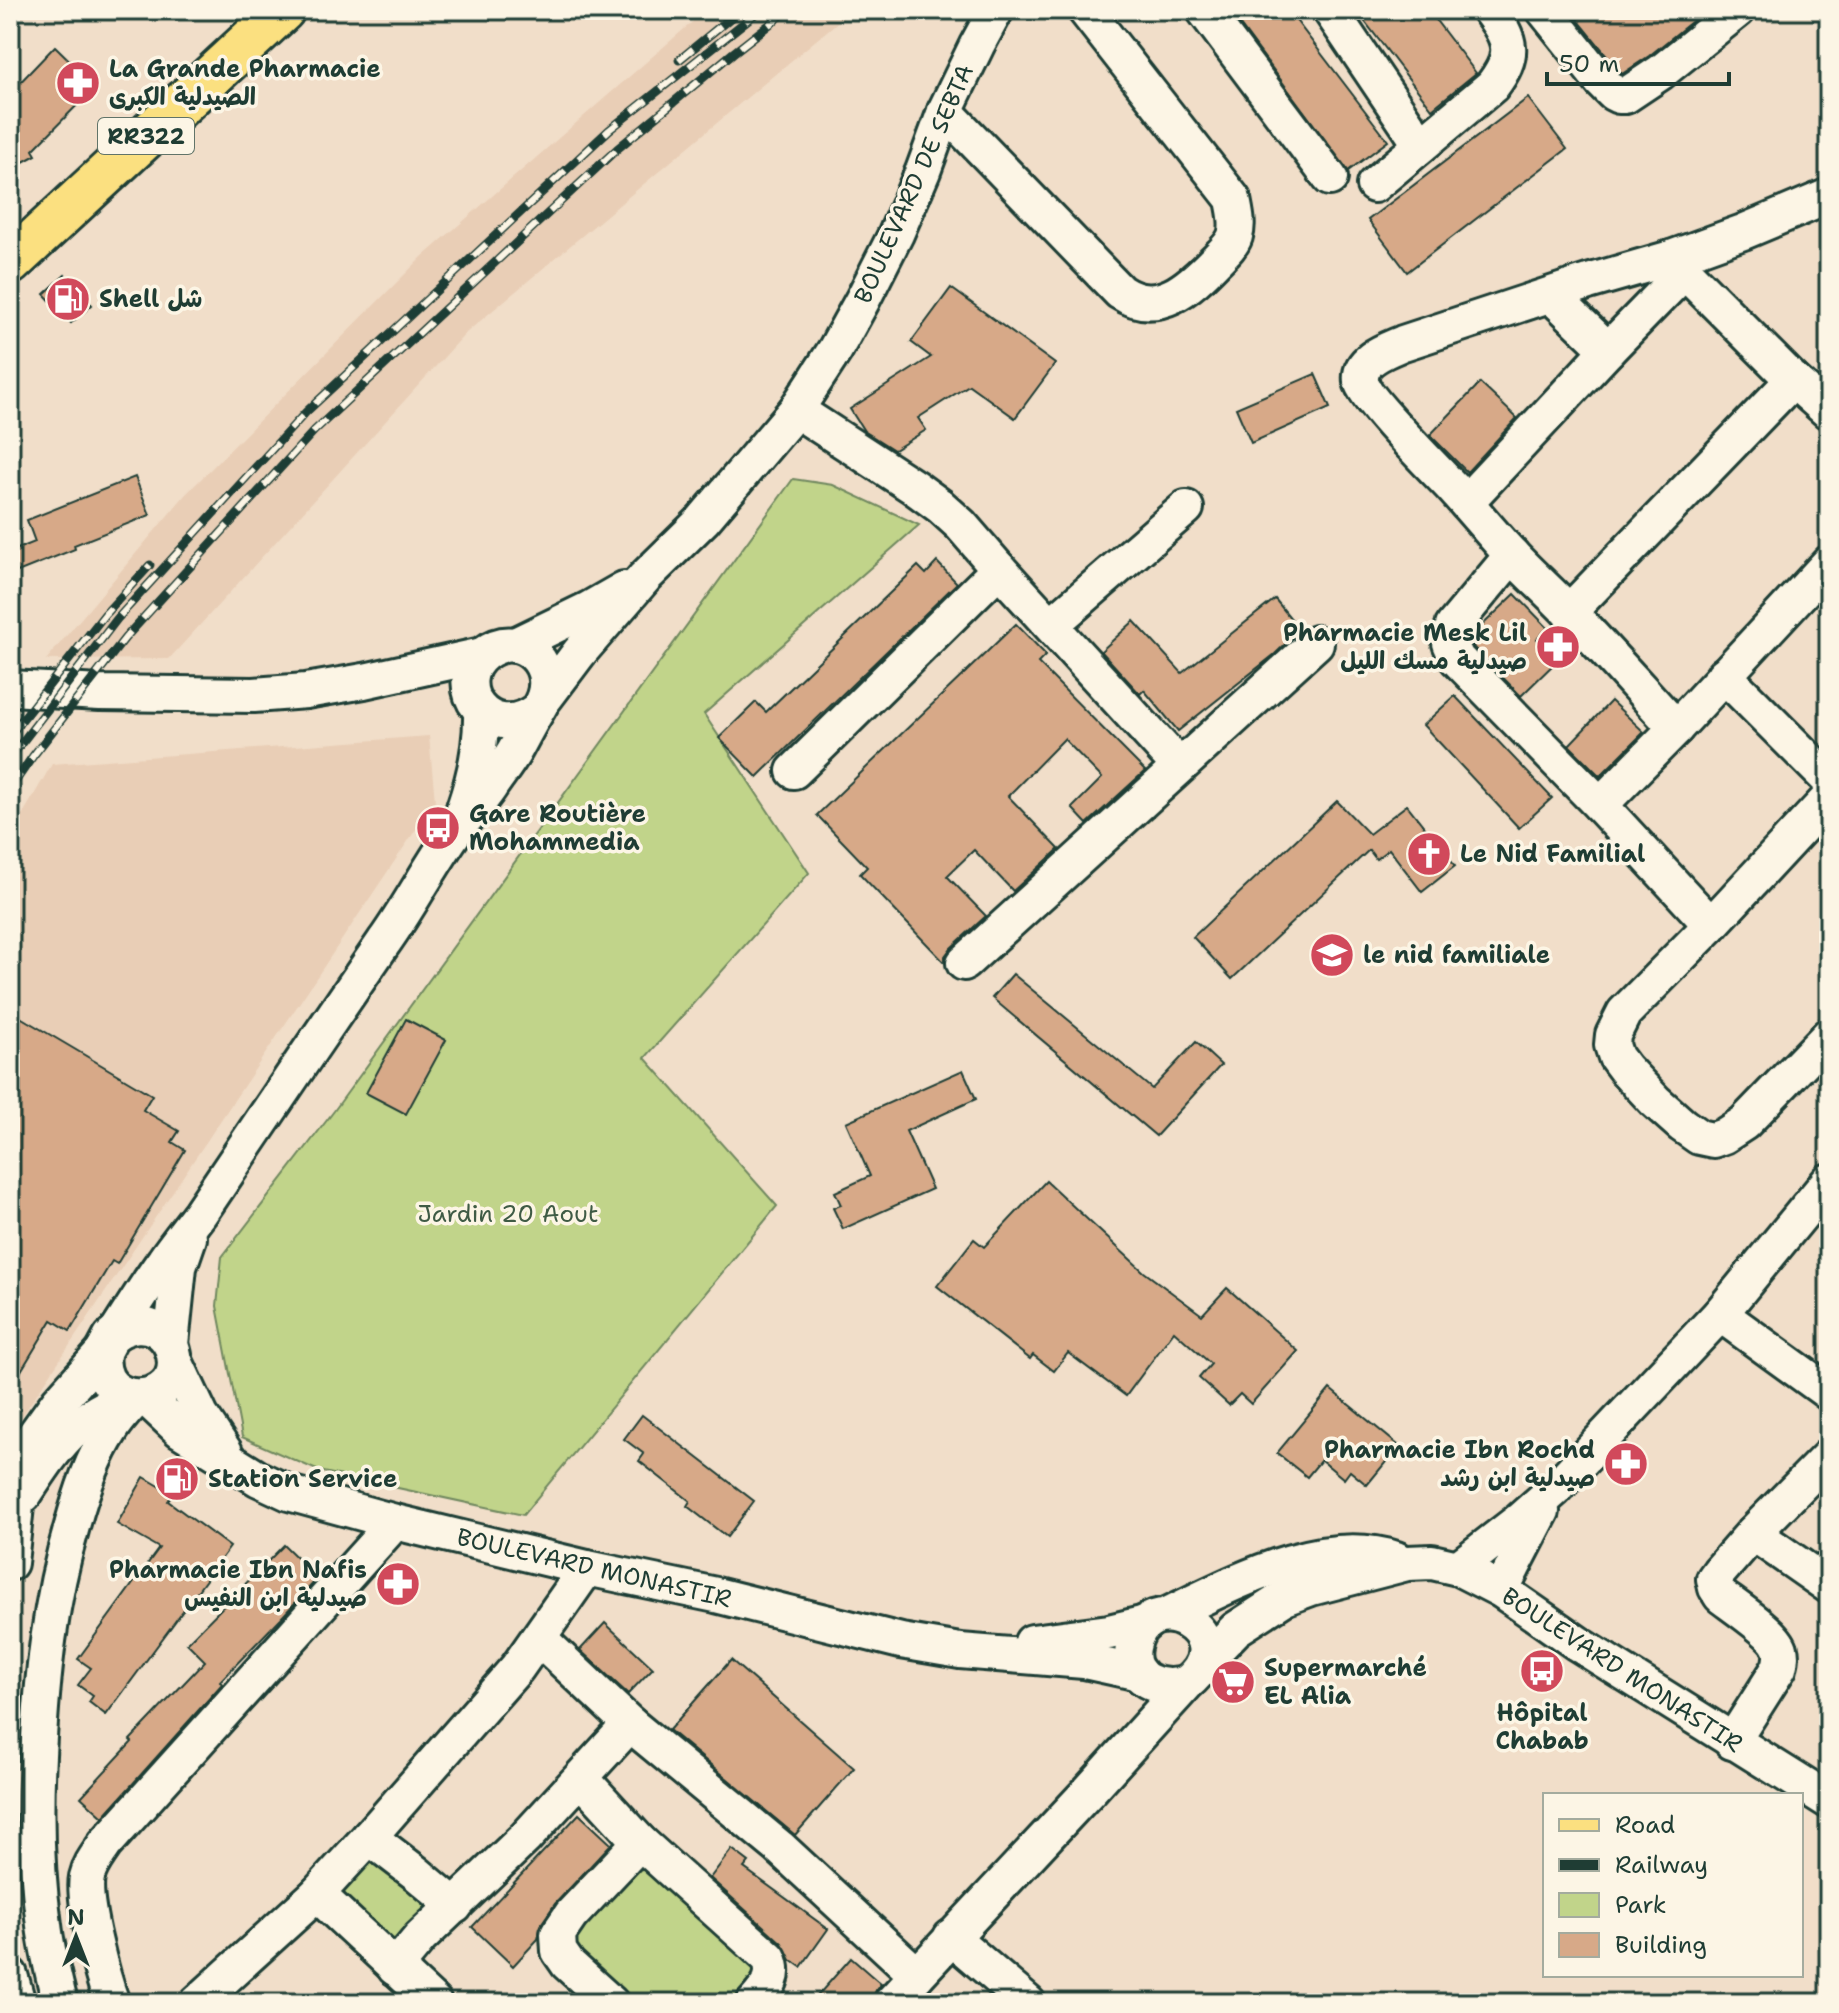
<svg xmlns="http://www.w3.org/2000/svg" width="1839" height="2013" viewBox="0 0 1839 2013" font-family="'Shantell Sans','Playpen Sans Arabic',sans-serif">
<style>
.built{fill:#e9ceb6}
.green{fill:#c1d48a;stroke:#70885f;stroke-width:2}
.building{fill:#d7a988;stroke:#1f3d34;stroke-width:2}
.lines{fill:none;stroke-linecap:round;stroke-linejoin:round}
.minor-casing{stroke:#1f3d34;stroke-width:40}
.major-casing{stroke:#1f3d34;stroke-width:48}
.minor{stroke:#fcf5e5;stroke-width:34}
.major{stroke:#fbe080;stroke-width:42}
.rail-casing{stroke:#1f3d34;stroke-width:9}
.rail{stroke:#fcf5e5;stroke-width:6;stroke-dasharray:18;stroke-linecap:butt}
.labels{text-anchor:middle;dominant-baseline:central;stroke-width:7;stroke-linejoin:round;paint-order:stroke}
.shield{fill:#fcf5e5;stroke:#617469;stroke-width:2}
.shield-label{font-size:22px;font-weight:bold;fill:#1f3d34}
.poi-label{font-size:24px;font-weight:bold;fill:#1f3d34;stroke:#fcf5e5;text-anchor:start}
.street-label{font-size:24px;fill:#1f3d34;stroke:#fcf5e5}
.park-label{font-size:24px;fill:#3f5b45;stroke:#fcf5e5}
</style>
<rect width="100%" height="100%" fill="#f1dec9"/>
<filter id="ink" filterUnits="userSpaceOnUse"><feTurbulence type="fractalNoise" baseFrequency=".0125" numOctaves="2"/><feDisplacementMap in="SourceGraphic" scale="16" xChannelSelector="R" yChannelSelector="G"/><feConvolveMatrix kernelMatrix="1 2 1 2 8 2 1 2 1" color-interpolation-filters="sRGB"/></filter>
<g filter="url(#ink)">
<g class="built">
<path d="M706,10H852L467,332L169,659L46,660L185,495L422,257Z"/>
<path d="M429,736L435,801L10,1434V836L52,764Z"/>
</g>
<g class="green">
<path d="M793,479L833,485L919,525L704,714L809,873L645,1058L777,1206L523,1515L319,1471L242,1437L217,1306L222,1257L334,1111Z"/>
<path d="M370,1837L447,1911L399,1977L314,1899Z"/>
<path d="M646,1855L787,1980L766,2003H596L552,1965Z"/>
</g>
<g class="building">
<path d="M1229,10H1288L1388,141L1348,171Z"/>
<path d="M1356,10H1428L1476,73L1432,109Z"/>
<path d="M1570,10H1706L1649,56L1622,74Z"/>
<path d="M55,46L96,86L33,150L36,155L10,169V93Z"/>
<path d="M1528,98L1567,149L1407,272L1368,220Z"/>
<path d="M65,275L92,305L71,323L44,294Z"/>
<path d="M951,288L1055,364L1015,418L969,385L918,418L926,430L894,450L864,431L850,409L931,357L911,342Z"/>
<path d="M1315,374L1330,408L1251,443L1236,408Z"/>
<path d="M1480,383L1517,418L1467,472L1430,435Z"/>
<path d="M135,477L150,515L74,545L75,549L10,575V552L35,542L27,520Z"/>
<path d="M937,562L957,583L757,777L719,738L756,702L766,712L918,566L926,574Z"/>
<path d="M1515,594L1548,628L1537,639L1558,660L1521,696L1474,648L1471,641L1472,635Z"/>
<path d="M1275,599L1300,630L1275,654L1178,731L1144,690L1140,694L1101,651L1134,621L1182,673Z"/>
<path d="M1016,624L1046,655L1038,663L1145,771L1087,824L1072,808L1102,778L1064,739L1008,796L1059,849L1013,891L974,850L947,876L986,916L951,948L945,956V963L860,874L867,867L817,815Z"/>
<path d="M1455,696L1552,798L1519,828L1423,725Z"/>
<path d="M1611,701L1644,732L1600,776L1569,745Z"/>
<path d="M1337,801L1369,834L1407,805L1455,866L1422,892L1389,849L1376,859L1369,850L1232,979L1193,937Z"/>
<path d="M1013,974L1152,1089L1196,1042L1221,1065L1156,1136L992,998Z"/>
<path d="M10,1011L152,1095L143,1110L179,1131L172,1142L185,1150L117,1264L112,1261L70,1331L52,1320L10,1389Z"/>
<path d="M406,1019L446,1040L406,1114L366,1093Z"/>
<path d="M963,1070L976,1099L906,1131L932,1189L843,1229L833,1208L841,1205L835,1192L870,1176L846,1122Z"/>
<path d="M1046,1181L1144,1272L1202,1315L1227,1288L1298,1351L1251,1404L1240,1394L1229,1405L1199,1378L1211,1364L1174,1331L1126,1396L1068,1353L1054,1371L1033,1355L1030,1359L937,1286L974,1239L984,1247Z"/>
<path d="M1330,1389L1399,1446L1367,1485L1350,1471L1344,1479L1321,1460L1307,1477L1277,1453Z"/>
<path d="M642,1415L754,1501L727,1537L687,1506L690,1501L639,1461L644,1454L624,1439Z"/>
<path d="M144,1477L173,1494L168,1501L230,1547L106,1715L89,1702L93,1696L78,1685L91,1668L78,1659L159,1548L117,1524Z"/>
<path d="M284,1545L318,1578L281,1618L220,1681L222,1684L103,1817L81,1797L132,1742L130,1740L205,1661L187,1643Z"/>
<path d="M605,1623L653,1668L628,1694L580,1650Z"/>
<path d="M731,1660L854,1768L795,1835L669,1730Z"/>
<path d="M579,1814L611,1844L555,1904L542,1923L538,1939L513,1966L472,1927Z"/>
<path d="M732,1849L749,1862L744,1868L828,1929L801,1967L791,1960L782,1943L710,1878Z"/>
<path d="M851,1958L881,1984L876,1990L871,2003H811Z"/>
</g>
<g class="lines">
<g class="minor-casing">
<g id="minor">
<path d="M1204,10L1330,178"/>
<path d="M1330,10L1421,145"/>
<path d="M1544,10L1601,81L1613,93L1619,96H1625L1661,72L1738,10"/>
<path d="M945,111L1120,292C1158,317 1189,288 1216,260C1223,253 1232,245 1235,236C1239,224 1235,211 1233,199L1085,10"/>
<path d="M1374,185L1492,86C1516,55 1512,40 1489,10"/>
<path d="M1671,258L1793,380L1829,412"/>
<path d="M1551,295L1608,350"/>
<path d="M796,410L914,487L940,506L961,525L999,569L1179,766"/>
<path d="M1466,502L1608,350L1684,272"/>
<path d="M1512,555L1453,626L1450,643L1457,659L1600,805L1711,925"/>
<path d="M1569,612L1793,380"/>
<path d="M1051,625L1186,508"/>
<path d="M515,645L589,609L624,589"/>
<path d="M1724,675L1829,780"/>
<path d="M10,688L100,693L254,695L306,691L364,681L482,655"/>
<path d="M545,698L579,653L645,577L703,520L796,410L835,350L862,301L896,234L923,171L945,111L977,45L996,10"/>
<path d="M1676,728C1640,689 1605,649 1568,611C1549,591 1527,572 1508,551C1489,530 1471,508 1452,487C1435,469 1364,398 1361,381C1358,359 1387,350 1403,343L1588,282L1671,258L1743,232L1829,196"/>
<path d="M794,771L999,569"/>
<path d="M1829,798L1711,925L1624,1013L1613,1035L1612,1045L1616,1057L1625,1069L1655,1101L1682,1125L1699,1137L1713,1140L1724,1136L1744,1123L1829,1035"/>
<path d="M1600,805L1676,728L1829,563"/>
<path d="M464,808C475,776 482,745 481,711"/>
<path d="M964,963L1316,643"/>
<path d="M1720,1314L1829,1393"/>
<path d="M171,1344L179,1267L189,1238"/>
<path d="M103,1352C95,1415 185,1406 174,1355C172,1345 167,1336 157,1330C143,1322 130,1325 117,1332"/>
<path d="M175,1361L201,1416L225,1452"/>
<path d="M145,1397L180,1430L259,1479L289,1493L395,1522L587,1568L716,1595L901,1641L960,1651L1084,1661L1139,1673"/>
<path d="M1829,1456L1753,1533L1829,1586"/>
<path d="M24,1495C54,1449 77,1413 132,1397"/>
<path d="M10,1563L18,1487L26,1447L59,1401L103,1352L111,1337L117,1332C132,1309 147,1284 164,1261C175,1245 188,1229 200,1213C261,1122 322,1032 384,942C410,906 430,866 456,830C467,815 480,802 490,787C498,775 507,764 514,752C522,738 529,723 538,709C565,668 520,625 484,654C446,684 489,747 537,710"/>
<path d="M1458,1568L1520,1520L1554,1490L1720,1314L1829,1181"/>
<path d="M1501,1590L1542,1511"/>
<path d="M1169,1614C1234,1583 1323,1534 1396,1559"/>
<path d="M540,1639L630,1724L779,1847L917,1975"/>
<path d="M1032,1642L1109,1632L1146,1623"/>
<path d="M1204,1662L1236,1629L1284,1598L1311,1588L1407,1563L1432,1562L1458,1568L1501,1590L1577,1643L1829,1801"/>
<path d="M1732,1742L1779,1668C1781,1661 1782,1655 1780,1649C1776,1634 1734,1606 1721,1596L1716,1588L1714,1579L1719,1572L1753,1533"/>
<path d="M581,1778L640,1842L769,1958C778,1977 766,1989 754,2003"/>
<path d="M369,1837L416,1873L455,1906"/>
<path d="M317,1894L434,2003"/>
<path d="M951,1937L1028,2003"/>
<path d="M395,1968L420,1938L525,1838L630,1724"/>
<path d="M10,1975L18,2003"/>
<path d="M60,2003C54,1977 47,1952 44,1925C36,1869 35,1811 38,1755C42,1677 50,1600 72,1526C81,1493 92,1459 111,1430C118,1418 128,1408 138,1397"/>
<path d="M112,2003C103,1979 82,1901 87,1877C90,1864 98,1855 105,1844L395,1522"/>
<path d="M197,2003L317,1894L369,1837L517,1668L587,1568"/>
<path d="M611,2003L568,1964L559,1951L558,1934L571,1915L640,1842"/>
<path d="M891,2003L1090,1790L1187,1683C1246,1634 1146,1580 1133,1647C1127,1680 1160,1692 1187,1683"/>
</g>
</g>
<g class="major-casing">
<path id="major" d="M10,263L283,10"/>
</g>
<use href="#minor" class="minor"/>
<use href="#major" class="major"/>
<g class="rail-casing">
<g id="rail">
<path d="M679,60L740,10"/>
<path d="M10,735L105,614L150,565"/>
<path d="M10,758L117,619L306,412L609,130L760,10"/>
<path d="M10,789L33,756L125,638L314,431L617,149L733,53L788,10"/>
</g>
</g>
<use href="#rail" class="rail"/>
</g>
</g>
<defs>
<g id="pharmacy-disc" transform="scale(2.3)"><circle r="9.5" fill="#d1495b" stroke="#fcf5e5"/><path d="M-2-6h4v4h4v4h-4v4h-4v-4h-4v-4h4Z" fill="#fff"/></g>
<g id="fuel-disc" transform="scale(2.3)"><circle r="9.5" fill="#d1495b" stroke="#fcf5e5"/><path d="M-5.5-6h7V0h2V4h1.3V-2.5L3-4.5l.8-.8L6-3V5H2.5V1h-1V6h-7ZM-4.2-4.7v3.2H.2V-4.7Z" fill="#fff"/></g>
<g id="bus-disc" transform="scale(2.3)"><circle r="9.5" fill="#d1495b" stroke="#fcf5e5"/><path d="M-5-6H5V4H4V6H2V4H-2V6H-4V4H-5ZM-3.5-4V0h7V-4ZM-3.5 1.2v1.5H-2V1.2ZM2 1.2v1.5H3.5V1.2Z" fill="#fff"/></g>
<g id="church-disc" transform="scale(2.3)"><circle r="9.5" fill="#d1495b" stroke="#fcf5e5"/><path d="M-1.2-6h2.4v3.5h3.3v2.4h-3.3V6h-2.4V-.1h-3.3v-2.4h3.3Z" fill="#fff"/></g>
<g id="school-disc" transform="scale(2.3)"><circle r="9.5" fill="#d1495b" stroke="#fcf5e5"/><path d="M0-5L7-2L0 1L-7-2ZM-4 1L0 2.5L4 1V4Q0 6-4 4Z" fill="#fff"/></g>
<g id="supermarket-disc" transform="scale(2.3)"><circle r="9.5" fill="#d1495b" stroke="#fcf5e5"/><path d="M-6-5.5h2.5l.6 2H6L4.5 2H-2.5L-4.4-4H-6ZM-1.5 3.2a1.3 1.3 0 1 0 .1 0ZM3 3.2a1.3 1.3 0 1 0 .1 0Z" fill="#fff"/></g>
</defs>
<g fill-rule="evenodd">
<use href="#pharmacy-disc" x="78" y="83"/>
<use href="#fuel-disc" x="68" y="299"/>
<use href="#pharmacy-disc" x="1558" y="647"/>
<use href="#bus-disc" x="438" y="828"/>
<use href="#church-disc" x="1429" y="854"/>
<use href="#school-disc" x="1332" y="955"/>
<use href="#pharmacy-disc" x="1626" y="1464"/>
<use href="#fuel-disc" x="177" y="1479"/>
<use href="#pharmacy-disc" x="398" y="1584"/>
<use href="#bus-disc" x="1542" y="1671"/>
<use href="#supermarket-disc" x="1233" y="1682"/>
</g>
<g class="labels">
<rect class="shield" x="98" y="118" width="96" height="36" rx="6"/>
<g class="shield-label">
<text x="146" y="136">RR322</text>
</g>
<g class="poi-label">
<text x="109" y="69">La Grande Pharmacie<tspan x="109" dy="28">الصيدلية الكبرى</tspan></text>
<text x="99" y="299">Shell شل</text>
<text x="1527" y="633" text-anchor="end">Pharmacie Mesk Lil<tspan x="1527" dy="28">صيدلية مسك الليل</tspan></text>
<text x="469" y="814">Gare Routière<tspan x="469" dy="28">Mohammedia</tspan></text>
<text x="1460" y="854">Le Nid Familial</text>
<text x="1363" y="955">le nid familiale</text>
<text x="1595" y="1450" text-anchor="end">Pharmacie Ibn Rochd<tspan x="1595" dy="28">صيدلية ابن رشد</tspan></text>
<text x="208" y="1479">Station Service</text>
<text x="367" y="1570" text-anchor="end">Pharmacie Ibn Nafis<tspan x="367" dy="28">صيدلية ابن النفيس</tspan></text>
<text x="1264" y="1668">Supermarché<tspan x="1264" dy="28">EL Alia</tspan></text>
<text x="1542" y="1713" text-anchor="middle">Hôpital<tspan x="1542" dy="28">Chabab</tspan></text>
</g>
<g class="street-label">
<text transform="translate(914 184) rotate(-66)">BOULEVARD DE SEBTA</text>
<text transform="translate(594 1568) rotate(13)">BOULEVARD MONASTIR</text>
<text transform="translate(1622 1670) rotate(33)">BOULEVARD MONASTIR</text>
</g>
<g class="park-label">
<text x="508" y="1214">Jardin 20 Aout</text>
</g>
</g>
<rect width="1839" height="2013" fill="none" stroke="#fcf5e5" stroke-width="40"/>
<rect x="20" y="20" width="1799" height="1973" fill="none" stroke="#1f3d34" stroke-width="3" filter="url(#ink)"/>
<rect x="1543" y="1793" width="260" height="184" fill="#fcf5e5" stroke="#a4ab9e" stroke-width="2"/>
<rect x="1559" y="1819" width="40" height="12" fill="#fbe080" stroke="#a4ab9e" stroke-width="2"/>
<text x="1615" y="1833" font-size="24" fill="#1f3d34">Road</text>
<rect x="1559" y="1859" width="40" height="12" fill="#1f3d34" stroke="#a4ab9e" stroke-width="2"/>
<text x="1615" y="1873" font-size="24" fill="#1f3d34">Railway</text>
<rect x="1559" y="1893" width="40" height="24" fill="#c1d48a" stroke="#a4ab9e" stroke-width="2"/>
<text x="1615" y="1913" font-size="24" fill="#1f3d34">Park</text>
<rect x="1559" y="1933" width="40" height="24" fill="#d7a988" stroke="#a4ab9e" stroke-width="2"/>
<text x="1615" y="1953" font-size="24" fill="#1f3d34">Building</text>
<g transform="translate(76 1937)" stroke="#fcf5e5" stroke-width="6" paint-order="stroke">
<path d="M0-6L14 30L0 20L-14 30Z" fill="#1f3d34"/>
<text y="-12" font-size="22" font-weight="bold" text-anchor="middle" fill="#1f3d34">N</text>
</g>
<path d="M1547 72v12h182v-12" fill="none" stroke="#1f3d34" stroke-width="4"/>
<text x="1559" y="72" font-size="24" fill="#1f3d34" stroke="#fcf5e5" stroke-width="6" paint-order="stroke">50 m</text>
</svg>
